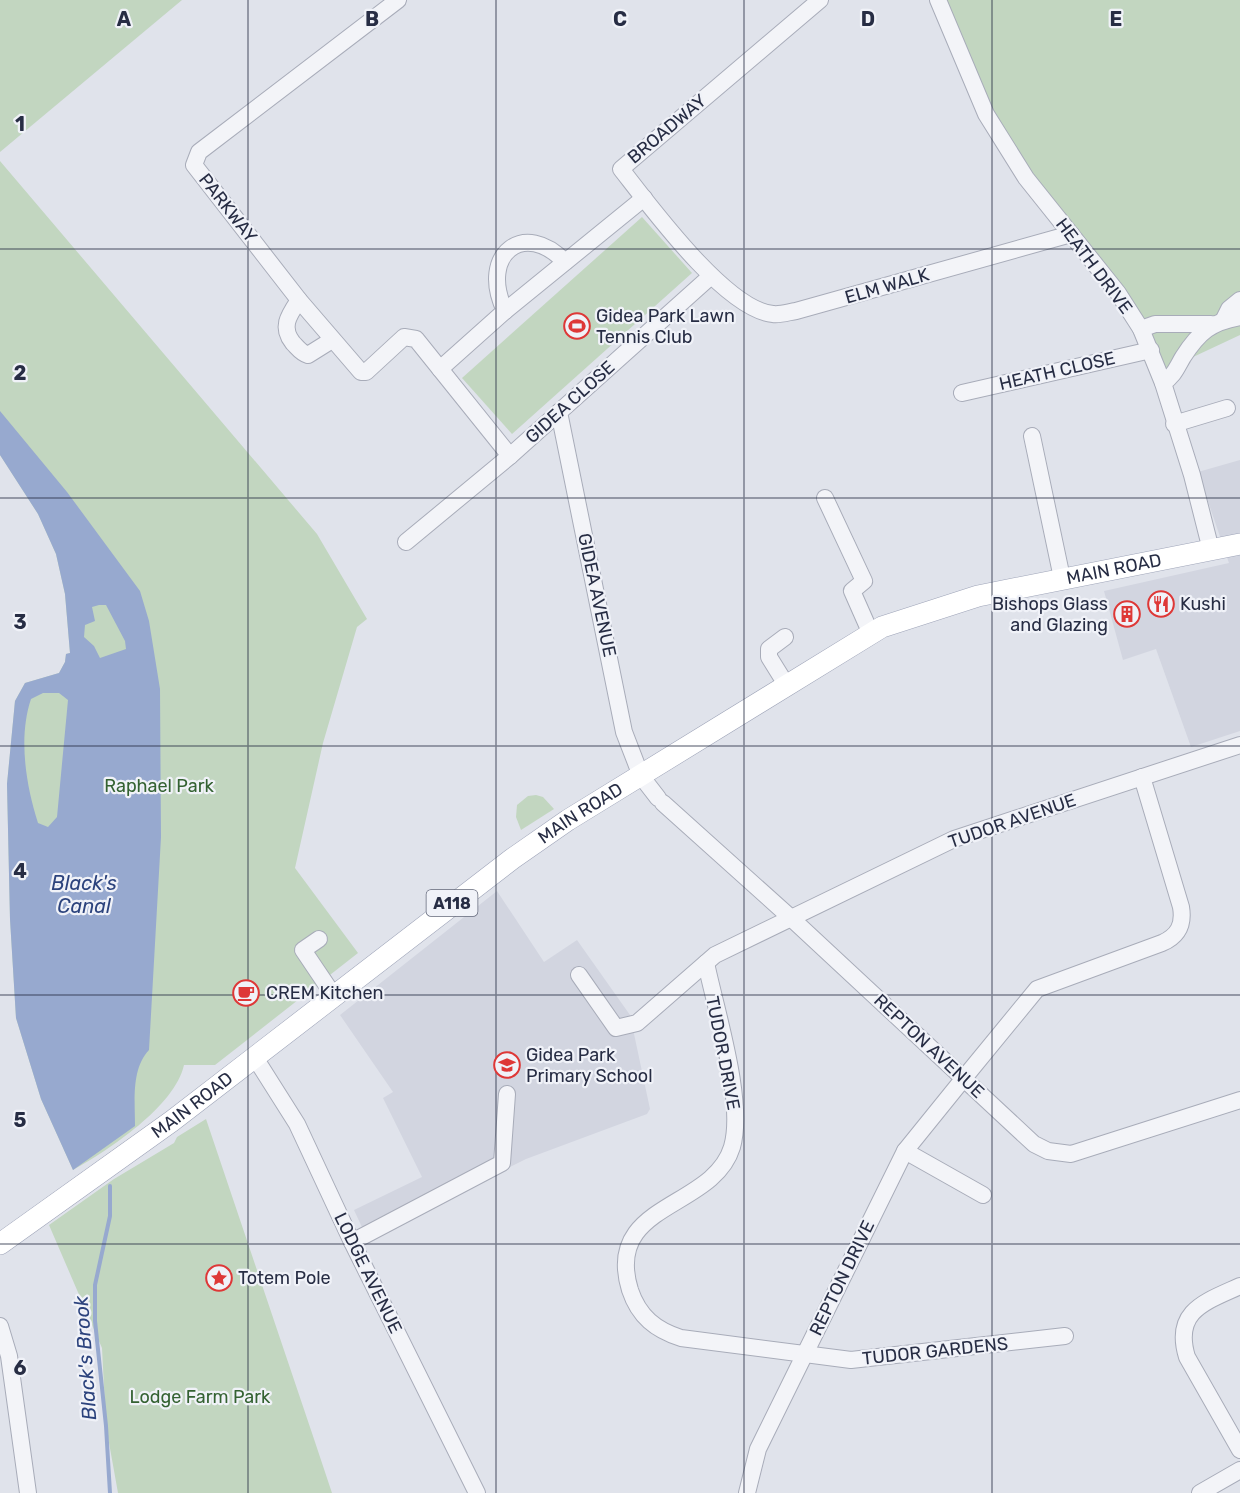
<svg xmlns="http://www.w3.org/2000/svg" width="1240" height="1493" viewBox="0 0 1240 1493" font-family="Rubik,sans-serif">
<style>
.built{fill:#d2d5e0}
.green{fill:#c2d6c0}
.water{fill:#97a9cf;fill-rule:evenodd}
.lines{fill:none;stroke-linecap:round;stroke-linejoin:round}
.stream{stroke:#97a9cf;stroke-width:4}
.minor-casing{stroke:#a8acb9;stroke-width:18}
.major-casing{stroke:#9ea4b8;stroke-width:22}
.minor{stroke:#f3f4f8;stroke-width:16}
.major{stroke:#fff;stroke-width:21}
.grid{fill:none;stroke:#272d44;stroke-width:1.5;stroke-opacity:0.55}
.labels{text-anchor:middle;dominant-baseline:central;stroke-width:4.5;stroke-linejoin:round;paint-order:stroke}
.shield{fill:#f0f2f8;stroke:#63687a;stroke-width:1.5}
.shield-label{font-size:16px;font-weight:bold;fill:#272d44}
.street-label{font-size:18px;fill:#272d44;stroke:#f0f2f8}
.poi-label{font-size:18px;fill:#272d44;stroke:#f0f2f8;text-anchor:start}
.park-label{font-size:18px;fill:#346232;stroke:#f0f2f8}
.water-label{font-size:20px;font-style:italic;fill:#2c437d;stroke:#f0f2f8}
.grid-label{font-size:20px;text-anchor:middle;font-weight:bold;fill:#272d44;stroke:#f0f2f8;stroke-width:4.5;stroke-linejoin:round;paint-order:stroke}
</style>
<rect width="100%" height="100%" fill="#e0e3eb"/>
<g class="built">
<path d="M1240,460V731L1191,747L1156,649L1123,660L1104,591L1229,563L1198,472Z"/>
<path d="M497,891L544,962L577,940L630,1015L650,1109L647,1114L526,1159L367,1238L354,1210L422,1177L383,1098L393,1092L340,1015Z"/>
</g>
<g class="green">
<path d="M0,0H182L0,152Z"/>
<path d="M938,0H1240V335L1159,373L1118,293L1026,178Z"/>
<path d="M0,161L317,534L367,619L357,627L323,743L295,868L358,953L215,1065H184C175,1106 109,1150 73,1170L41,1099L16,1018L10,919L7,784L15,701L25,683L59,673L65,662L66,654L70,653L65,594L56,554L38,514L0,455Z"/>
<path d="M642,217L692,273L512,434L462,378Z"/>
<path d="M536,795L543,797L554,809L521,830L516,817L517,805L528,796Z"/>
<path d="M206,1119L315,1442L332,1493H118L106,1426L102,1348L49,1225L114,1179L174,1143L177,1137Z"/>
</g>
<path class="water" d="M0,411L67,492L140,591L149,621L160,689L161,837L149,1050C131,1069 135,1101 135,1126L73,1170L41,1099L16,1018L10,919L7,784L15,701L25,683L59,673L65,662L66,654L70,653L65,594L56,554L38,514L0,455ZM99,605H106L125,641L126,649L100,658L94,646L84,637L85,625L95,621L92,607ZM43,693H59L68,700L57,817L48,827L38,823C26,785 18,738 31,699Z"/>
<g class="lines">
<path class="stream" d="M110,1186V1216L95,1285V1321L106,1426L110,1493"/>
<g class="minor-casing">
<g id="minor">
<path d="M398,0L199,152L194,165L299,300L361,372H366L404,337L416,339L510,456L711,276"/>
<path d="M820,0L621,169C650,206 726,310 773,314C780,315 789,312 796,311L1071,234"/>
<path d="M938,0L986,114L1026,178L1118,293L1141,329L1163,383L1192,475L1211,550"/>
<path d="M299,300C289,315 280,327 293,343C298,348 301,353 308,355L332,340"/>
<path d="M505,311L644,198"/>
<path d="M1224,319L1229,309L1240,300"/>
<path d="M1141,329L1155,324H1211"/>
<path d="M440,369L505,311C478,254 525,219 565,262"/>
<path d="M1163,383C1174,376 1177,367 1183,357C1199,332 1211,322 1240,317"/>
<path d="M962,393L1151,350"/>
<path d="M559,412L624,732L641,776L658,798"/>
<path d="M1174,424L1227,408"/>
<path d="M1032,436L1062,578"/>
<path d="M825,498L864,581L852,591L871,634"/>
<path d="M406,542L510,456"/>
<path d="M785,637L769,649V657L787,686"/>
<path d="M663,803L791,918L1034,1144L1048,1151L1071,1154L1240,1100"/>
<path d="M319,939L303,950L334,996"/>
<path d="M706,963C716,1011 745,1102 732,1147C713,1210 603,1202 630,1290C639,1317 656,1330 681,1338L851,1360L1065,1336"/>
<path d="M579,975L616,1028L637,1023L715,955L954,839L1240,745"/>
<path d="M254,1056L297,1124L352,1242L477,1493"/>
<path d="M905,1151L983,1195"/>
<path d="M352,1242L502,1163L507,1094"/>
<path d="M1240,1286C1205,1302 1173,1311 1187,1357L1240,1450"/>
<path d="M0,1326L9,1356L28,1493"/>
<path d="M747,1493L758,1449L905,1151L964,1078L1037,989L1162,943C1178,936 1184,925 1181,907L1142,777"/>
<path d="M1200,1493L1240,1470"/>
</g>
</g>
<g class="major-casing">
<g id="major">
<path id="s1" d="M0,1244L172,1121L512,859L568,820L882,627L978,596L1240,544"/>
</g>
</g>
<use href="#minor" class="minor"/>
<use href="#major" class="major"/>
</g>
<path class="grid" d="M248,0V1493M496,0V1493M744,0V1493M992,0V1493M0,249H1240M0,498H1240M0,746H1240M0,995H1240M0,1244H1240"/>
<defs>
<g id="stadium-ring" transform="scale(1.35)"><circle r="9.5" fill="#f0f2f8" stroke="#de3837" stroke-width="1.5"/><path d="M0-5a6.5 5 0 1 0 0 10a6.5 5 0 1 0 0-10ZM-3.5-1.8h7v3.6h-7Z" fill="#de3837"/></g>
<g id="restaurant-ring" transform="scale(1.35)"><circle r="9.5" fill="#f0f2f8" stroke="#de3837" stroke-width="1.5"/><path d="M-5-6h1v4h1v-4h1v4h1v-4h1v5L-1.5 .5V6h-2V.5L-5-1ZM5-6V6H3V1.5H1.5Q1.5-4 5-6Z" fill="#de3837"/></g>
<g id="building-ring" transform="scale(1.35)"><circle r="9.5" fill="#f0f2f8" stroke="#de3837" stroke-width="1.5"/><path d="M-4-6H4V6H1V3H-1V6H-4ZM-2.5-4.3h1.7v1.8h-1.7ZM.8-4.3h1.7v1.8H.8ZM-2.5-1h1.7V.8h-1.7ZM.8-1h1.7V.8H.8Z" fill="#de3837"/></g>
<g id="cafe-ring" transform="scale(1.35)"><circle r="9.5" fill="#f0f2f8" stroke="#de3837" stroke-width="1.5"/><path d="M-5.5-4.5H6V0H3Q3 3.5 0 3.5H-2.5Q-5.5 3.5-5.5 0ZM3-3.2v2h1.7v-2ZM-6 4.5H4V6H-6Z" fill="#de3837"/></g>
<g id="school-ring" transform="scale(1.35)"><circle r="9.5" fill="#f0f2f8" stroke="#de3837" stroke-width="1.5"/><path d="M0-5L7-2L0 1L-7-2ZM-4 1L0 2.5L4 1V4Q0 6-4 4Z" fill="#de3837"/></g>
<g id="sight-ring" transform="scale(1.35)"><circle r="9.5" fill="#f0f2f8" stroke="#de3837" stroke-width="1.5"/><path d="M0-6L1.8-2.2L6-1.7L2.9 1.2L3.7 5.4L0 3.3L-3.7 5.4L-2.9 1.2L-6-1.7L-1.8-2.2Z" fill="#de3837"/></g>
</defs>
<g fill-rule="evenodd">
<use href="#stadium-ring" x="577" y="326"/>
<use href="#restaurant-ring" x="1161" y="604"/>
<use href="#building-ring" x="1127" y="614"/>
<use href="#cafe-ring" x="246" y="993"/>
<use href="#school-ring" x="507" y="1065"/>
<use href="#sight-ring" x="219" y="1278"/>
</g>
<g class="labels">
<rect class="shield" x="426.5" y="890" width="51" height="26" rx="4.5"/>
<g class="shield-label">
<text x="452" y="903">A118</text>
</g>
<g class="street-label">
<text transform="translate(667 129) rotate(-40)">BROADWAY</text>
<text transform="translate(228 208) rotate(52)">PARKWAY</text>
<text transform="translate(1094 266) rotate(53)">HEATH DRIVE</text>
<text transform="translate(887 286) rotate(-16)">ELM WALK</text>
<text transform="translate(1057 371) rotate(-13)">HEATH CLOSE</text>
<text transform="translate(570 402) rotate(-42)">GIDEA CLOSE</text>
<text stroke="none"><textPath href="#s1" startOffset="1317">MAIN ROAD</textPath></text>
<text transform="translate(597 595) rotate(78)">GIDEA AVENUE</text>
<text stroke="none"><textPath href="#s1" startOffset="723">MAIN ROAD</textPath></text>
<text transform="translate(1012 821) rotate(-19)">TUDOR AVENUE</text>
<text transform="translate(929 1046) rotate(43)">REPTON AVENUE</text>
<text transform="translate(723 1053) rotate(79)">TUDOR DRIVE</text>
<text stroke="none"><textPath href="#s1" startOffset="237">MAIN ROAD</textPath></text>
<text transform="translate(368 1273) rotate(64)">LODGE AVENUE</text>
<text transform="translate(842 1278) rotate(-64)">REPTON DRIVE</text>
<text transform="translate(935 1351) rotate(-6)">TUDOR GARDENS</text>
</g>
<g class="poi-label">
<text x="596" y="316">Gidea Park Lawn<tspan x="596" dy="21">Tennis Club</tspan></text>
<text x="1108" y="604" text-anchor="end">Bishops Glass<tspan x="1108" dy="21">and Glazing</tspan></text>
<text x="1180" y="604">Kushi</text>
<text x="266" y="993">CREM Kitchen</text>
<text x="526" y="1055">Gidea Park<tspan x="526" dy="21">Primary School</tspan></text>
<text x="238" y="1278">Totem Pole</text>
</g>
<g class="park-label">
<text x="159" y="786">Raphael Park</text>
<text x="200" y="1397">Lodge Farm Park</text>
</g>
<g class="water-label">
<text x="84" y="883">Black's<tspan x="84" dy="23">Canal</tspan></text>
<text transform="translate(85 1358) rotate(-94)">Black's Brook</text>
</g>
</g>
<g class="grid-label">
<text x="124" y="26">A</text>
<text x="372" y="26">B</text>
<text x="620" y="26">C</text>
<text x="868" y="26">D</text>
<text x="1116" y="26">E</text>
<text x="20" y="131">1</text>
<text x="20" y="380">2</text>
<text x="20" y="629">3</text>
<text x="20" y="878">4</text>
<text x="20" y="1127">5</text>
<text x="20" y="1375">6</text>
</g>
</svg>
